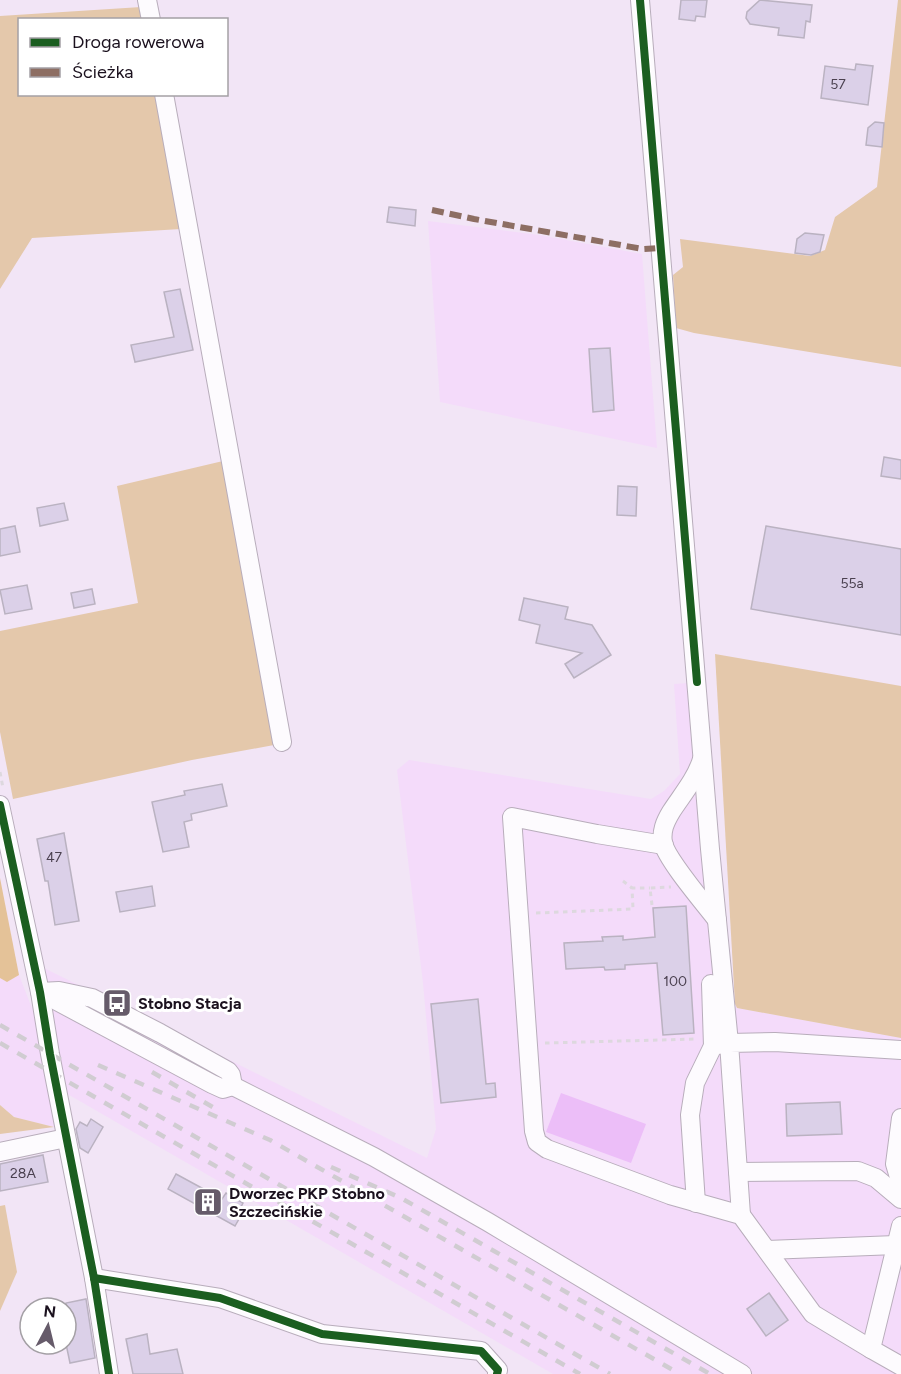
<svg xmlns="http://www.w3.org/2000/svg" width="901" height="1374" viewBox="0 0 901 1374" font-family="Figtree,sans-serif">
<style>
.built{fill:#f4dbfa}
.green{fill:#e4c8ab}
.forest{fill:#e4c298}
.water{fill:#ecbef8}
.building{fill:#dbd0e8;stroke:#bab2c1;stroke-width:1.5}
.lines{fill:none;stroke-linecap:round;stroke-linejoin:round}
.minor-casing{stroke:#b8adbb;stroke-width:20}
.path{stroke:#ddd8de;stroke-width:3;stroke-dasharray:4.5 4.5;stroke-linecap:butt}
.minor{stroke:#fdfbfe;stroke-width:18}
.rail{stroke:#d0ccd1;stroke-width:4.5;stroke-dasharray:10 10;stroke-linecap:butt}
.quiet{stroke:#8d6e63;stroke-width:6;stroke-dasharray:12 6;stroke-linecap:butt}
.cycleway-casing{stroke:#fff;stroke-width:11}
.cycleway{stroke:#1b5e20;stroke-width:8}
.labels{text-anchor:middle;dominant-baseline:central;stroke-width:6;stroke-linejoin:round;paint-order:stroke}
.number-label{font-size:14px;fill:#4b4150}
.poi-label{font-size:16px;font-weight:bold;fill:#1b111e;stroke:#fff;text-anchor:start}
</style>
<rect width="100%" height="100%" fill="#f2e5f6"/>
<g class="built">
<path d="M428,221L539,235L642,254L657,448L440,402Z"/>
<path d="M704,682L729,950L735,1004L737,1008L901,1038V1374H553L64,1092L40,966L427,1158L436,1129L423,983L397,770L409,760L651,799L664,791L680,774L674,684Z"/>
<path d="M19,975L35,1016L54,1127L14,1117L0,1105V978L7,982Z"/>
</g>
<g class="green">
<path d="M898,0H901V367L694,333L676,328L673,275L683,267L680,239L810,256L825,250L835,217L877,187Z"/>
<path d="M157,6L159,19L20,20V94L173,95L181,229L32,238L0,289V16Z"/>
<path d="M223,461L274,745L192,760L13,799L0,732V631L138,603L117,486Z"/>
<path d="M715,654L901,686V1038L737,1008L735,1004Z"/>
<path d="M0,1105L14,1117L54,1127L0,1134Z"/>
<path d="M5,1205L17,1272L0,1311V1206Z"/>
</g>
<path class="forest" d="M0,878L19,975L7,982L0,978Z"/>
<path class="water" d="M561,1093L646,1124L631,1163L546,1132Z"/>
<g class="building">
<path d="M681,0H707L705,17L696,16L695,21L679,19Z"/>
<path d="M760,0L812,5L810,22L806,21L804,38L778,35L779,28L750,24L746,18L747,12Z"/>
<path d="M856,64L873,66L868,105L821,98L825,66L855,70Z"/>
<path d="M875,122L884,123L882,147L866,145L868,128Z"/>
<path d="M389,207L416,210L415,226L387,222Z"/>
<path d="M805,233L824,235L820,252L811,255L795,253L797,239Z"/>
<path d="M180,289L193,350L135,362L131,345L174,337L164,292Z"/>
<path d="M610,348L614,410L593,412L589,349Z"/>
<path d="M884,457L901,460V479L881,476Z"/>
<path d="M618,486L637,487L636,516L617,515Z"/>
<path d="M64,503L68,520L40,526L37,508Z"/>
<path d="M15,526L20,552L0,556V529Z"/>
<path d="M766,526L901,549V635L751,609Z"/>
<path d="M27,585L32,609L5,614L0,590Z"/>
<path d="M92,589L95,604L74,608L71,593Z"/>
<path d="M524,598L568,607L565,619L592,625L611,655L574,678L565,664L582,653L536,643L540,625L519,620Z"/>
<path d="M222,784L227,806L191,814L192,820L184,822L189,847L163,852L152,802L185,795L184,791Z"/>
<path d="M64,833L79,921L55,925L48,881H45L37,839Z"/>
<path d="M152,886L155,906L120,912L116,892Z"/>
<path d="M686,906L694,1033L663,1035L657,963L625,965V969L605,970L604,967L566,969L564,943L603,941L602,937L623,936V940L655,937L653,908Z"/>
<path d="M478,999L486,1084L495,1083L496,1097L441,1103L431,1004Z"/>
<path d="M840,1102L842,1134L787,1136L786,1104Z"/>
<path d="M91,1119L103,1127L88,1153L80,1148L76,1129L80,1122L87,1126Z"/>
<path d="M43,1155L48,1182L0,1191V1164Z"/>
<path d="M176,1174L222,1199L226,1193L243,1203L240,1209L243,1212L235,1226L168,1189Z"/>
<path d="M769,1293L788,1320L766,1336L747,1309Z"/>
<path d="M86,1299L95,1358L70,1363L66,1344V1303Z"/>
<path d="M147,1334L150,1354L177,1349L183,1374H133L126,1339Z"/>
</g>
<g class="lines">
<g class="minor-casing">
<g id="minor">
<path d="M147,0L151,20"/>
<path d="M640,0L710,849L729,1043L713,1046L695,1083L690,1115L696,1203"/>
<path d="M164,94L282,742"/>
<path d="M702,759C696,779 682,795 671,812C665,822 661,831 663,843C667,860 704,903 717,920"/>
<path d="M0,805L40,992L50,1054L94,1278L109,1374"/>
<path d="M664,845L597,834L512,817L534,1131L537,1142L547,1149L670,1195L741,1215L813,1314L871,1349"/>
<path d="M711,984L713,1046"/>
<path d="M59,991L92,998L160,1033L228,1071L231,1075L233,1086L223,1089L212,1084L40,992Z"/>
<path d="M233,1086L374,1157L488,1222L742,1374"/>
<path d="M901,1118L895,1164L901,1184"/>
<path d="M0,1152L66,1138"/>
<path d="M738,1172L858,1171L876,1178L901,1199"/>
<path d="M741,1215L729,1043L775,1042L901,1050"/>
<path d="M901,1226L871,1349L901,1366"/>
<path d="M767,1250L896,1245"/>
<path d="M94,1278L220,1298L322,1334L481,1351L498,1370L497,1374"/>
</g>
</g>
<g class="path">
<path d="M0,772L3,788"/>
<path d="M623,881L632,888"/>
<path d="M652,905L650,888L671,887"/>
<path d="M536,913L633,909L632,888H650"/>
<path d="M545,1043L697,1039"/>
</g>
<use href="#minor" class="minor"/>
<g class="rail">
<path d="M0,1025L610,1374"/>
<path d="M0,1043L580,1374"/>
<path d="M98,1065L270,1140L680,1374"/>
<path d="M152,1072L216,1109"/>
<path d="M331,1167L401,1198L710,1374"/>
</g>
<path class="quiet" d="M432,210L474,219L643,249L660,248"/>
<g class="cycleway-casing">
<g id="cycleway">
<path d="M640,0L697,682"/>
<path d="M0,805L40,992L50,1054L94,1278L109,1374"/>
<path d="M94,1278L220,1298L322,1334L481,1351L498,1370L497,1374"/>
</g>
</g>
<use href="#cycleway" class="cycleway"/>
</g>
<defs>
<g id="bus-square" transform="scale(1.5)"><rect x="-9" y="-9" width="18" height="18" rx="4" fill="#665b6a" stroke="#fff"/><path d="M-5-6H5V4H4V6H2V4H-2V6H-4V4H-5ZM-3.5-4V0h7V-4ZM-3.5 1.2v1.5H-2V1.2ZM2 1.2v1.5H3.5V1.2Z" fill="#fff"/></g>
<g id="building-square" transform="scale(1.5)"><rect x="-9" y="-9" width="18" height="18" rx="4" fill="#665b6a" stroke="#fff"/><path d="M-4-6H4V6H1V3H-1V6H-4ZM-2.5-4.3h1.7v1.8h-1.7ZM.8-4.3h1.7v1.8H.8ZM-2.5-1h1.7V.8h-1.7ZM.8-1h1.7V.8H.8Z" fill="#fff"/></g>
</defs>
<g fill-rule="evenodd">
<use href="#bus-square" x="117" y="1003"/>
<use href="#building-square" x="208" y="1202"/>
</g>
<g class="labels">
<g class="number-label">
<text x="838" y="84">57</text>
<text x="852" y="583">55a</text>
<text x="54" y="857">47</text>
<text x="675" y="981">100</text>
<text x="23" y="1173">28A</text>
</g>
<g class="poi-label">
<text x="138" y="1003">Stobno Stacja</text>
<text x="229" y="1193">Dworzec PKP Stobno<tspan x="229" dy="18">Szczecińskie</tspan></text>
</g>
</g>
<rect x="18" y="18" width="210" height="78" fill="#ffffff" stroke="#a4a0a5" stroke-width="1.5"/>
<rect x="30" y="38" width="30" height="9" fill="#1b5e20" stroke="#a4a0a5" stroke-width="1.5"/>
<text x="72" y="48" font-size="18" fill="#1b111e">Droga rowerowa</text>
<rect x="30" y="68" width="30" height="9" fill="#8d6e63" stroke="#a4a0a5" stroke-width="1.5"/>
<text x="72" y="78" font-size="18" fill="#1b111e">Ścieżka</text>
<g transform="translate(48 1326) rotate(7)"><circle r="28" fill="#ffffff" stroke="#a4a0a5" stroke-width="1.5"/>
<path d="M0-4.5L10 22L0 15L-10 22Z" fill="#665b6a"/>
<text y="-9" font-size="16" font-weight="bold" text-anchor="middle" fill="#1b111e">N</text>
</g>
</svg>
